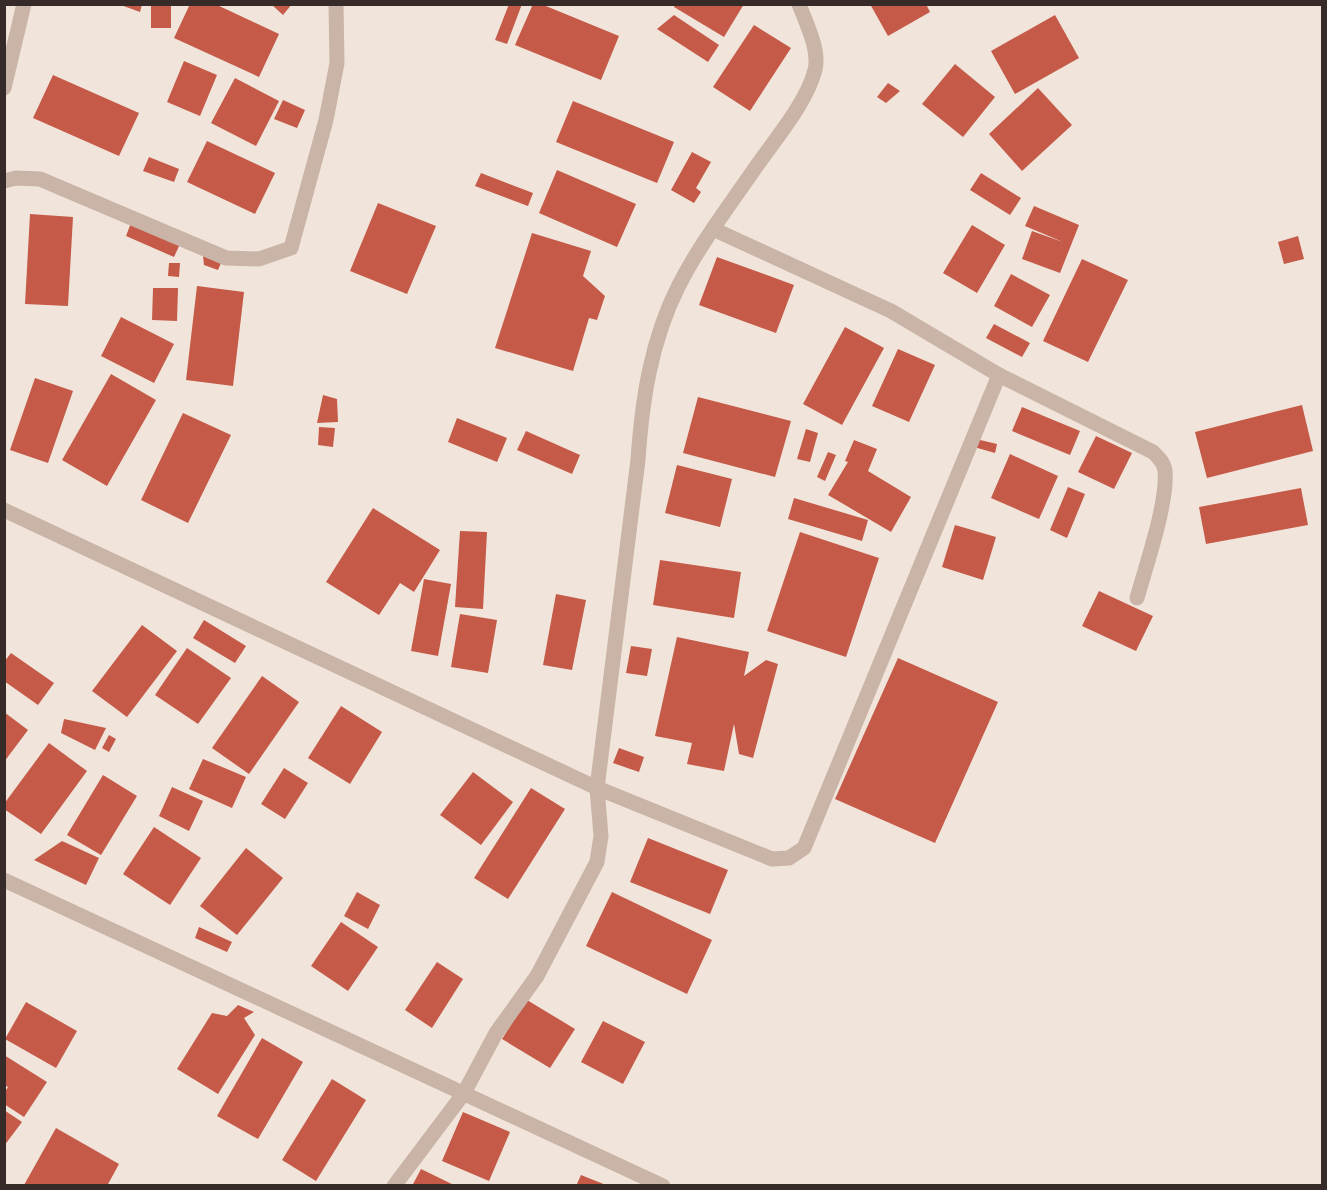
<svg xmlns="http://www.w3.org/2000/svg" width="1327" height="1190" viewBox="0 0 1327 1190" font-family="'PT Sans',sans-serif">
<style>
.building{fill:#c45a47}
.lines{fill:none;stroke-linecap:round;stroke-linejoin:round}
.street{stroke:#c9b4a7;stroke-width:15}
</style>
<rect width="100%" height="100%" fill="#f1e5db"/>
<g class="building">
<path d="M118,4H142L140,12Z"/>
<rect x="151" y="4" width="20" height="24"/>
<path d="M190,4H215L279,34L259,77L174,38Z"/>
<path d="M271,4H292L283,15Z"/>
<path d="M509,4H522L507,44L495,40Z"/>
<path d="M533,4H541L619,36L601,80L515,45Z"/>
<path d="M675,4H744L724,37L674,7Z"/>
<path d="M870,4H926L930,12L888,36Z"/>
<path d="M674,15L719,45L708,62L657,29Z"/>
<path d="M1055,15L1079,58L1015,94L991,51Z"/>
<path d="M754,25L791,48L750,111L713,87Z"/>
<path d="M184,61L217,75L200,116L167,102Z"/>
<path d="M955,64L995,97L963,137L922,104Z"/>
<path d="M53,75L139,113L119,156L33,118Z"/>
<path d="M235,78L279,101L256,146L211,123Z"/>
<path d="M888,83L900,91L886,103L877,97Z"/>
<path d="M1038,88L1072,125L1022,171L989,134Z"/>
<path d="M283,100L305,110L297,128L274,119Z"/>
<path d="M573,101L674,142L657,183L556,142Z"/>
<path d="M207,141L275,173L255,214L187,182Z"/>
<path d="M692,152L711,162L696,188L701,192L694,203L671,190Z"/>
<path d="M149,157L179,169L174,182L143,171Z"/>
<path d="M557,170L636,204L617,247L539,213Z"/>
<path d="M481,173L533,193L528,206L475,186Z"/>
<path d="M981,173L1021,198L1010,215L970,190Z"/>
<path d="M378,203L436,226L407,294L350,271Z"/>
<path d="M1034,206L1079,225L1060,273L1022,259L1032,231L1063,242L1025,226Z"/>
<path d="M30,214L73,217L68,306L25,304Z"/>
<path d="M131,223L180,244L174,257L126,236Z"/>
<path d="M972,225L1005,245L977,293L943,273Z"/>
<path d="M532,233L591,251L583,276L605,296L597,320L589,318L573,371L495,348Z"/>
<path d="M1298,236L1304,259L1284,264L1278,242Z"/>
<path d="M203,256L221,263L218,270L204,265Z"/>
<path d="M717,257L794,285L776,333L699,305Z"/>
<path d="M1082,259L1128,280L1088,362L1043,341Z"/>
<path d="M169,263H180L179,277L168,276Z"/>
<path d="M1011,274L1050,295L1032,327L994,306Z"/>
<path d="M197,286L244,292L233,386L186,380Z"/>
<path d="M153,288H178L177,321L152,320Z"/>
<path d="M121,317L174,344L154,383L101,356Z"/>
<path d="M994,324L1030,343L1022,357L986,338Z"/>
<path d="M845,327L884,348L842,425L803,404Z"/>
<path d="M898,349L935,365L909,422L872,406Z"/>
<path d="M111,374L156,400L107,486L62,460Z"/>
<path d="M35,378L73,391L48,463L10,450Z"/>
<path d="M323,395L337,399L338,422L317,423Z"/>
<path d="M698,397L791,421L775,477L683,453Z"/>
<path d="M1302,405L1313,451L1207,478L1195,432Z"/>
<path d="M1022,407L1080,431L1070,455L1012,431Z"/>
<path d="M183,413L231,435L188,523L141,500Z"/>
<path d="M457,418L507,438L497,462L448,442Z"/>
<path d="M319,427L335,428L333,447L318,445Z"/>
<path d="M806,429L818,433L810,462L797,459Z"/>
<path d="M526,431L580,455L572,474L517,450Z"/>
<path d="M1096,436L1132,453L1114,489L1078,472Z"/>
<path d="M976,439L997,444L995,453L974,447Z"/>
<path d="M854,440L877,449L868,471L911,497L891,532L828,495L848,462L845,461Z"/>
<path d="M828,452L836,455L825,481L817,477Z"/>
<path d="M1010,454L1058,476L1039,519L991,498Z"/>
<path d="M677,465L732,479L720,527L665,513Z"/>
<path d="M1068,487L1085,494L1067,538L1050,530Z"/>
<path d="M1301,488L1308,525L1206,544L1199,507Z"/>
<path d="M794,498L868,520L862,541L788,519Z"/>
<path d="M373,508L440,550L414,592L400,583L379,615L326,582Z"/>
<path d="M955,525L996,537L983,580L942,567Z"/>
<path d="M460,531L487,532L483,609L455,607Z"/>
<path d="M800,532L879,558L846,657L767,631Z"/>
<path d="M660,560L741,572L734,618L653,605Z"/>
<path d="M424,579L451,584L438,656L411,651Z"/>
<path d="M1099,591L1153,616L1136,651L1082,626Z"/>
<path d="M556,594L586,600L572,670L543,665Z"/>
<path d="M460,614L497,620L488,673L451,667Z"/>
<path d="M204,620L246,646L235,663L193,638Z"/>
<path d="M142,625L177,651L127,717L92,691Z"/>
<path d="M677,637L749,652L744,676L766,660L778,664L753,758L739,754L734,724L724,771L687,764L692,743L655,736Z"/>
<path d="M631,646L652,649L647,676L626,673Z"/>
<path d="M187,648L231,678L198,724L155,695Z"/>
<path d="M11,653L54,683L38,705L4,681V662Z"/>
<path d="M898,658L998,702L935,843L835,799Z"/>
<path d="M262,676L299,702L249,774L212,748Z"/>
<path d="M341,706L382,732L350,784L308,758Z"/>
<path d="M4,712L28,730L4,762Z"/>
<path d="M64,719L106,728L95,750L61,733Z"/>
<path d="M109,735L116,739L109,752L102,748Z"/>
<path d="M49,743L87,771L41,834L4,809V804Z"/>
<path d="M619,748L644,757L639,772L613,763Z"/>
<path d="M203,759L246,777L232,808L189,789Z"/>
<path d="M284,768L308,783L285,819L261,804Z"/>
<path d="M473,772L513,802L481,845L440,815Z"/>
<path d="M103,775L137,796L101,855L67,835Z"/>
<path d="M172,787L203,801L189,831L159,816Z"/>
<path d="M531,788L565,809L508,899L474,878Z"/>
<path d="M154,827L201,858L170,905L123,874Z"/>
<path d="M648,838L728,870L710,914L630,882Z"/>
<path d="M62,841L99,858L86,885L34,860Z"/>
<path d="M246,848L283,878L237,935L200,906Z"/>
<path d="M357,892L380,905L368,929L344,916Z"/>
<path d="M612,892L712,940L687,994L586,946Z"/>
<path d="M341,922L378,947L348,991L311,966Z"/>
<path d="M199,927L232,942L227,952L195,938Z"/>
<path d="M437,962L463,979L432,1028L405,1010Z"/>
<path d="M527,1000L575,1029L550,1068L502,1039Z"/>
<path d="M26,1002L77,1031L56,1068L5,1039Z"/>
<path d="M238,1005L254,1012L244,1018L255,1035L218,1094L177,1069L212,1013L227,1016Z"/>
<path d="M603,1021L645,1042L623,1084L581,1062Z"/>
<path d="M262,1038L303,1062L258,1139L217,1116Z"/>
<path d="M4,1055L47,1082L24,1117L4,1104V1093L8,1087L4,1085Z"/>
<path d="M332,1079L366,1100L316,1181L282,1160Z"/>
<path d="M4,1110L22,1122L4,1146Z"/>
<path d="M463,1112L510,1132L489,1181L442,1161Z"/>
<path d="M56,1128L119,1164L107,1186L24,1185Z"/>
<path d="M421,1169L456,1186H412Z"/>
<path d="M581,1175L606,1185V1186H576Z"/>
</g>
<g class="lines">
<g class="street">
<path d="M4,88L24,4"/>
<path d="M4,181L16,178L40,179L226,258L259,259L291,248L326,120L337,63L336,4"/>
<path d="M713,229L891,311L999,375L1153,452C1158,457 1164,462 1165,471C1168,502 1146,566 1137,598"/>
<path d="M4,510L597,788L772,859L789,858L804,848L999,375"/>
<path d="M4,880L663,1186"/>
<path d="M394,1186L464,1093L496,1033L537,976L597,862L601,836L597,788L638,460C642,400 651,340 679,285C699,246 726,210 751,174C771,144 806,105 815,70C820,50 806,23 799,4"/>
</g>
</g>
<rect width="1327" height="1190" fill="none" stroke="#362b28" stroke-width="12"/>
</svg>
